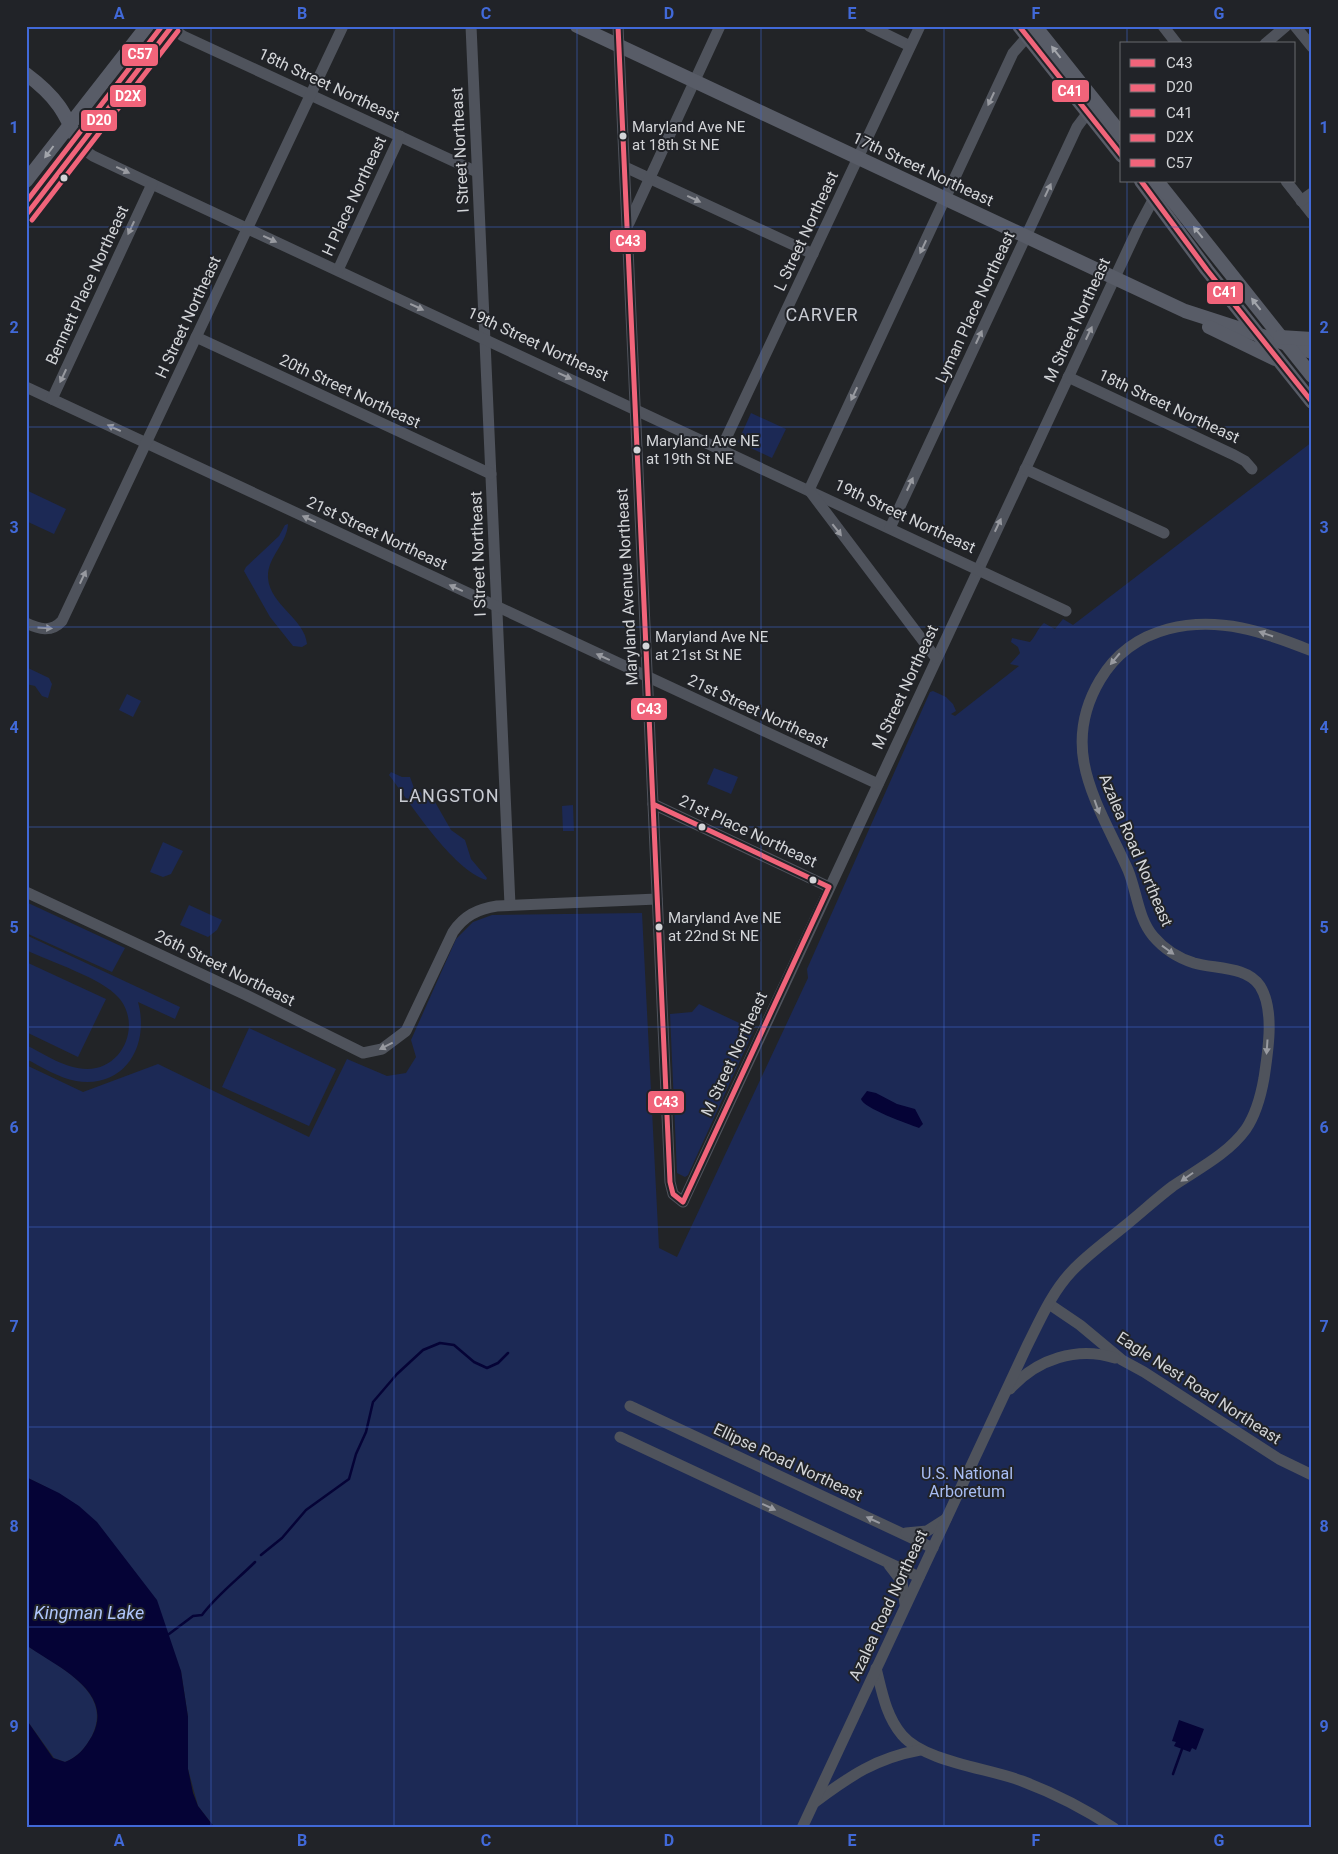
<svg xmlns="http://www.w3.org/2000/svg" width="1338" height="1854" viewBox="0 0 1338 1854" font-family="Roboto,sans-serif">
<style>
.green{fill:#1c2955}
.water{fill:#050336}
.lines{fill:none;stroke-linecap:round;stroke-linejoin:round}
.stream{stroke:#050336;stroke-width:2.5}
.minor{stroke:#4f535c;stroke-width:11}
.major{stroke:#585c67;stroke-width:14}
.bus-1-casing{stroke:#212328;stroke-width:9}
.bus-2-casing{stroke:#212328;stroke-width:9}
.bus-3-casing{stroke:#212328;stroke-width:9}
.bus-4-casing{stroke:#212328;stroke-width:9}
.bus-5-casing{stroke:#212328;stroke-width:9}
.bus-1{stroke:#f1647a;stroke-width:5}
.bus-2{stroke:#f1647a;stroke-width:5}
.bus-3{stroke:#f1647a;stroke-width:5}
.bus-4{stroke:#f1647a;stroke-width:5}
.bus-5{stroke:#f1647a;stroke-width:5}
.oneway{fill:#a2a5ab}
.oneway2{fill:#989aa0}
.grid{fill:none;stroke:#4169d8;stroke-width:1;stroke-opacity:0.55}
.bus-dot{fill:#d3d5d8;stroke:#212328;stroke-width:2}
.labels{text-anchor:middle;dominant-baseline:central;stroke-width:4;stroke-linejoin:round;paint-order:stroke}
.bus-label{font-size:15px;fill:#d3d5d8;stroke:#212328;text-anchor:start}
.street-label{font-size:16px;fill:#d3d5d8;stroke:#212328}
.park-label{font-size:16px;fill:#a8bdf3;stroke:#212328}
.neighbourhood-label{font-size:18px;letter-spacing:1px;fill:#c8cbd2;stroke:#212328}
.water-label{font-size:18px;font-style:italic;fill:#afc5fb;stroke:#212328}
.line-badge{stroke:#212328;stroke-width:2}
.badge-label{font-size:14px;text-anchor:middle;font-weight:bold;fill:#fff}
.neatline{fill:none;stroke:#4169d8;stroke-width:2}
.grid-label{font-size:16px;text-anchor:middle;font-weight:bold;fill:#4169d8}
</style>
<rect width="100%" height="100%" fill="#222427"/>
<g class="green">
<path d="M751,413L786,429L772,458L738,442Z"/>
<path d="M1312,442V1828H215L198,1806L188,1769V1717L181,1671L108,1538C87,1508 59,1493 26,1477V1065L83,1092L158,1064L309,1137L347,1059L387,1076L406,1073L416,1057L411,1040L456,939L473,922L492,915L642,913L659,1248L677,1257L808,978L807,969L930,692L933,691L946,697L953,704L956,711L951,714L955,716L1019,666L1010,664L1020,653L1018,647L1011,642L1012,638L1030,642C1036,636 1037,629 1044,623L1055,629L1063,619L1073,625Z"/>
<path d="M26,490L66,509L54,534L26,521Z"/>
<path d="M288,524C287,544 267,557 268,578C270,605 305,619 307,644L302,647L293,646L270,617L244,571L246,567L279,536L285,525Z"/>
<path d="M26,667L49,678L52,684L48,698L42,696L35,686L26,684Z"/>
<path d="M127,694L141,701L133,717L119,710Z"/>
<path d="M714,768L738,777L731,794L707,784Z"/>
<path d="M391,772L402,777H410L414,788L435,802L451,830L465,840L471,859L487,878L486,880C452,869 411,804 389,775Z"/>
<path d="M573,805L574,831H563L562,806Z"/>
<path d="M163,842L183,851L171,874L163,877L150,872Z"/>
<path d="M26,902L125,948L112,972L26,933Z"/>
<path d="M189,905L222,920L217,930L208,937L180,925Z"/>
<path d="M26,935L180,1007L175,1019L138,1002C150,1045 125,1089 76,1081C59,1078 42,1067 26,1059V1045C44,1054 66,1069 87,1069C124,1069 142,1023 118,997C103,979 49,961 26,950Z"/>
<path d="M26,962L106,999L78,1057L26,1032Z"/>
<path d="M699,1004L754,1030L688,1175L685,1177L677,1173L670,1014L692,1012Z"/>
<path d="M249,1028L336,1069L309,1126L222,1087Z"/>
<path d="M26,1645C55,1665 115,1691 92,1736C85,1748 78,1757 65,1762L54,1758L26,1719Z"/>
</g>
<g class="water">
<path d="M867,1091L876,1093L897,1104L915,1109L923,1124L919,1128C908,1124 863,1108 861,1099Z"/>
<path d="M26,1477L59,1493L79,1506L97,1522L157,1600L181,1671L188,1717V1769L193,1793L198,1806L215,1828H26V1719L53,1758L65,1762C78,1757 85,1748 92,1736C116,1691 55,1666 26,1645Z"/>
<path d="M1179,1720L1204,1729L1196,1750L1192,1748L1190,1752L1174,1746L1176,1742L1172,1741Z"/>
</g>
<g class="lines">
<g class="stream">
<path d="M261,1555L282,1538L306,1510L349,1479L356,1454L366,1432L373,1402L397,1374L423,1350L440,1343L454,1345L474,1362L487,1368L498,1363L508,1353"/>
<path d="M169,1634L193,1616L202,1615C217,1595 237,1580 255,1562"/>
<path d="M1173,1774L1182,1749"/>
</g>
<g class="minor">
<path d="M169,26L183,36L477,172"/>
<path d="M471,26L510,905"/>
<path d="M618,26L670,1182L673,1194L683,1202L1138,228L1154,198L1159,195"/>
<path d="M869,26L910,46"/>
<path d="M1163,26L1177,44"/>
<path d="M1295,26L1312,47"/>
<path d="M1265,44L1286,26"/>
<path d="M80,147L93,156L152,184L1066,611"/>
<path d="M625,167L813,254"/>
<path d="M1286,181L1312,214"/>
<path d="M1301,201L1312,193"/>
<path d="M629,223L720,26"/>
<path d="M338,270L400,136"/>
<path d="M196,337L491,474"/>
<path d="M1068,377L1234,455L1245,461L1252,469"/>
<path d="M26,387L878,784"/>
<path d="M52,399L152,184"/>
<path d="M721,449L920,26"/>
<path d="M1025,469L1164,533"/>
<path d="M890,528L1077,127L1092,107"/>
<path d="M26,623C39,629 51,633 62,621L343,26"/>
<path d="M936,658L809,490L1013,53L1027,37"/>
<path d="M653,804L829,887"/>
<path d="M26,892L246,995L363,1053L382,1049L406,1031L453,932C464,916 477,909 497,906L657,899"/>
<path d="M1049,1304L1080,1325L1122,1360L1144,1372L1279,1459L1312,1475"/>
<path d="M1010,1389C1037,1359 1077,1346 1115,1358"/>
<path d="M630,1406L933,1548"/>
<path d="M620,1437L919,1577"/>
<path d="M906,1533L927,1531L946,1519"/>
<path d="M889,1565L902,1582L905,1604"/>
<path d="M876,1668C882,1692 886,1716 902,1735C925,1762 988,1768 1022,1781C1054,1793 1085,1809 1114,1828"/>
<path d="M815,1802C850,1776 876,1758 920,1750"/>
<path d="M802,1828L1027,1346C1040,1320 1052,1292 1072,1271C1088,1254 1108,1240 1126,1225C1142,1212 1157,1198 1173,1186C1198,1169 1228,1154 1246,1129C1256,1114 1261,1095 1264,1078C1268,1051 1275,1010 1260,986C1247,966 1215,969 1194,963C1178,958 1164,949 1153,936C1138,918 1137,892 1128,870C1099,805 1058,751 1100,680C1116,653 1138,637 1168,629C1219,616 1265,632 1312,651"/>
</g>
<g class="major">
<path d="M577,26L1185,311L1312,352"/>
<path d="M1019,26L1122,156"/>
<path d="M1035,26L1122,135"/>
<path d="M26,74C57,97 65,112 80,147"/>
<path d="M26,181L147,26"/>
<path d="M1141,181L1207,270L1312,402"/>
<path d="M1157,181L1312,376"/>
<path d="M26,215L172,26"/>
<path d="M1209,327L1275,359"/>
<path d="M1280,337L1312,339"/>
</g>
<g class="bus-1-casing">
<path id="bus-1" d="M618,26L670,1182L673,1194L683,1202L829,887L653,804"/>
</g>
<g class="bus-2-casing">
<path id="bus-2" d="M26,215L172,26"/>
</g>
<g class="bus-3-casing">
<g id="bus-3">
<path d="M1019,26L1122,156"/>
<path d="M1141,181L1207,270L1312,402"/>
</g>
</g>
<g class="bus-4-casing">
<path id="bus-4" d="M32,220L178,31"/>
</g>
<g class="bus-5-casing">
<path id="bus-5" d="M26,202L162,26"/>
</g>
<use href="#bus-1" class="bus-1"/>
<use href="#bus-2" class="bus-2"/>
<use href="#bus-3" class="bus-3"/>
<use href="#bus-4" class="bus-4"/>
<use href="#bus-5" class="bus-5"/>
</g>
<defs><path id="oneway-solid" d="M-6-.8H1V-3.2L6.5 0L1 3.2V.8H-6Z" transform="scale(1.25)"/></defs>
<g class="oneway">
<use href="#oneway-solid" transform="translate(1056 52) rotate(-128)"/>
<use href="#oneway-solid" transform="translate(49 152) rotate(127)"/>
<use href="#oneway-solid" transform="translate(1198 232) rotate(-129)"/>
<use href="#oneway-solid" transform="translate(1256 304) rotate(-128)"/>
</g>
<g class="oneway2">
<use href="#oneway-solid" transform="translate(991 99) rotate(115)"/>
<use href="#oneway-solid" transform="translate(123 170) rotate(25)"/>
<use href="#oneway-solid" transform="translate(1048 190) rotate(-65)"/>
<use href="#oneway-solid" transform="translate(694 199) rotate(25)"/>
<use href="#oneway-solid" transform="translate(131 228) rotate(115)"/>
<use href="#oneway-solid" transform="translate(270 239) rotate(25)"/>
<use href="#oneway-solid" transform="translate(923 247) rotate(115)"/>
<use href="#oneway-solid" transform="translate(417 307) rotate(25)"/>
<use href="#oneway-solid" transform="translate(1089 333) rotate(-65)"/>
<use href="#oneway-solid" transform="translate(979 337) rotate(-65)"/>
<use href="#oneway-solid" transform="translate(63 376) rotate(115)"/>
<use href="#oneway-solid" transform="translate(565 376) rotate(25)"/>
<use href="#oneway-solid" transform="translate(854 394) rotate(115)"/>
<use href="#oneway-solid" transform="translate(114 428) rotate(-155)"/>
<use href="#oneway-solid" transform="translate(910 484) rotate(-65)"/>
<use href="#oneway-solid" transform="translate(309 519) rotate(-155)"/>
<use href="#oneway-solid" transform="translate(998 525) rotate(-65)"/>
<use href="#oneway-solid" transform="translate(837 530) rotate(52)"/>
<use href="#oneway-solid" transform="translate(83 577) rotate(-65)"/>
<use href="#oneway-solid" transform="translate(456 588) rotate(-155)"/>
<use href="#oneway-solid" transform="translate(45 628) rotate(3)"/>
<use href="#oneway-solid" transform="translate(1266 634) rotate(-161)"/>
<use href="#oneway-solid" transform="translate(603 657) rotate(-155)"/>
<use href="#oneway-solid" transform="translate(1115 659) rotate(130)"/>
<use href="#oneway-solid" transform="translate(1097 807) rotate(70)"/>
<use href="#oneway-solid" transform="translate(1168 950) rotate(36)"/>
<use href="#oneway-solid" transform="translate(386 1046) rotate(153)"/>
<use href="#oneway-solid" transform="translate(1267 1047) rotate(94)"/>
<use href="#oneway-solid" transform="translate(1187 1177) rotate(145)"/>
<use href="#oneway-solid" transform="translate(769 1507) rotate(25)"/>
<use href="#oneway-solid" transform="translate(873 1520) rotate(-155)"/>
</g>
<path class="grid" d="M211,26V1828M394,26V1828M577,26V1828M761,26V1828M944,26V1828M1127,26V44M1127,181V1828M26,227H1312M26,427H1312M26,627H1312M26,827H1312M26,1027H1312M26,1227H1312M26,1427H1312M26,1627H1312"/>
<g class="bus-dot">
<circle cx="623" cy="136" r="4.5"/>
<circle cx="64" cy="178" r="4.5"/>
<circle cx="637" cy="450" r="4.5"/>
<circle cx="646" cy="646" r="4.5"/>
<circle cx="702" cy="827" r="4.5"/>
<circle cx="813" cy="880" r="4.5"/>
<circle cx="659" cy="927" r="4.5"/>
</g>
<g class="labels">
<g class="bus-label">
<text x="632" y="127">Maryland Ave NE<tspan x="632" dy="18">at 18th St NE</tspan></text>
<text x="646" y="441">Maryland Ave NE<tspan x="646" dy="18">at 19th St NE</tspan></text>
<text x="655" y="637">Maryland Ave NE<tspan x="655" dy="18">at 21st St NE</tspan></text>
<text x="668" y="918">Maryland Ave NE<tspan x="668" dy="18">at 22nd St NE</tspan></text>
</g>
<g class="street-label">
<text transform="translate(329 85) rotate(25)">18th Street Northeast</text>
<text transform="translate(460 150) rotate(-93)">I Street Northeast</text>
<text transform="translate(923 169) rotate(25)">17th Street Northeast</text>
<text transform="translate(354 196) rotate(-65)">H Place Northeast</text>
<text transform="translate(806 231) rotate(-65)">L Street Northeast</text>
<text transform="translate(87 285) rotate(-65)">Bennett Place Northeast</text>
<text transform="translate(975 307) rotate(-65)">Lyman Place Northeast</text>
<text transform="translate(188 317) rotate(-65)">H Street Northeast</text>
<text transform="translate(1077 320) rotate(-65)">M Street Northeast</text>
<text transform="translate(538 344) rotate(25)">19th Street Northeast</text>
<text transform="translate(350 391) rotate(25)">20th Street Northeast</text>
<text transform="translate(1169 406) rotate(25)">18th Street Northeast</text>
<text transform="translate(905 516) rotate(25)">19th Street Northeast</text>
<text transform="translate(377 533) rotate(25)">21st Street Northeast</text>
<text transform="translate(478 554) rotate(-92)">I Street Northeast</text>
<text transform="translate(627 587) rotate(-93)">Maryland Avenue Northeast</text>
<text transform="translate(905 687) rotate(-65)">M Street Northeast</text>
<text transform="translate(758 711) rotate(25)">21st Street Northeast</text>
<text transform="translate(748 831) rotate(25)">21st Place Northeast</text>
<text transform="translate(1136 850) rotate(67)">Azalea Road Northeast</text>
<text transform="translate(225 968) rotate(26)">26th Street Northeast</text>
<text transform="translate(734 1054) rotate(-65)">M Street Northeast</text>
<text transform="translate(1199 1388) rotate(33)">Eagle Nest Road Northeast</text>
<text transform="translate(788 1462) rotate(25)">Ellipse Road Northeast</text>
<text transform="translate(888 1605) rotate(-65)">Azalea Road Northeast</text>
</g>
<g class="park-label">
<text x="967" y="1473">U.S. National<tspan x="967" dy="18">Arboretum</tspan></text>
</g>
<g class="neighbourhood-label">
<text x="822" y="314">CARVER</text>
<text x="449" y="795">LANGSTON</text>
</g>
<g class="water-label">
<text x="89" y="1612">Kingman Lake</text>
</g>
</g>
<g class="line-badge">
<rect x="121" y="43" width="38" height="24" rx="5" fill="#f1647a"/>
<rect x="1051" y="79" width="39" height="24" rx="5" fill="#f1647a"/>
<rect x="109" y="84" width="38" height="24" rx="5" fill="#f1647a"/>
<rect x="80" y="109" width="38" height="23" rx="5" fill="#f1647a"/>
<rect x="609" y="229" width="38" height="24" rx="5" fill="#f1647a"/>
<rect x="1206" y="281" width="38" height="24" rx="5" fill="#f1647a"/>
<rect x="630" y="697" width="38" height="24" rx="5" fill="#f1647a"/>
<rect x="647" y="1090" width="38" height="24" rx="5" fill="#f1647a"/>
</g>
<g class="badge-label">
<text x="140" y="59">C57</text>
<text x="1070" y="96">C41</text>
<text x="128" y="101">D2X</text>
<text x="99" y="125">D20</text>
<text x="628" y="246">C43</text>
<text x="1225" y="297">C41</text>
<text x="649" y="714">C43</text>
<text x="666" y="1107">C43</text>
</g>
<rect width="1338" height="1854" fill="none" stroke="#212328" stroke-width="55"/>
<rect x="1120" y="42" width="175" height="140" fill="#212328" stroke="#686a6e"/>
<rect x="1130" y="59" width="25" height="8" fill="#f1647a" stroke="#686a6e"/>
<text x="1166" y="68" font-size="15" fill="#d3d5d8">C43</text>
<rect x="1130" y="84" width="25" height="8" fill="#f1647a" stroke="#686a6e"/>
<text x="1166" y="92" font-size="15" fill="#d3d5d8">D20</text>
<rect x="1130" y="109" width="25" height="8" fill="#f1647a" stroke="#686a6e"/>
<text x="1166" y="118" font-size="15" fill="#d3d5d8">C41</text>
<rect x="1130" y="134" width="25" height="8" fill="#f1647a" stroke="#686a6e"/>
<text x="1166" y="142" font-size="15" fill="#d3d5d8">D2X</text>
<rect x="1130" y="159" width="25" height="8" fill="#f1647a" stroke="#686a6e"/>
<text x="1166" y="168" font-size="15" fill="#d3d5d8">C57</text>
<rect x="28" y="28" width="1282" height="1798" class="neatline"/>
<g class="grid-label">
<text x="119" y="19">A</text>
<text x="302" y="19">B</text>
<text x="486" y="19">C</text>
<text x="669" y="19">D</text>
<text x="852" y="19">E</text>
<text x="1036" y="19">F</text>
<text x="1219" y="19">G</text>
<text x="14" y="133">1</text>
<text x="1324" y="133">1</text>
<text x="14" y="333">2</text>
<text x="1324" y="333">2</text>
<text x="14" y="533">3</text>
<text x="1324" y="533">3</text>
<text x="14" y="733">4</text>
<text x="1324" y="733">4</text>
<text x="14" y="933">5</text>
<text x="1324" y="933">5</text>
<text x="14" y="1133">6</text>
<text x="1324" y="1133">6</text>
<text x="14" y="1332">7</text>
<text x="1324" y="1332">7</text>
<text x="14" y="1532">8</text>
<text x="1324" y="1532">8</text>
<text x="14" y="1732">9</text>
<text x="1324" y="1732">9</text>
<text x="119" y="1846">A</text>
<text x="302" y="1846">B</text>
<text x="486" y="1846">C</text>
<text x="669" y="1846">D</text>
<text x="852" y="1846">E</text>
<text x="1036" y="1846">F</text>
<text x="1219" y="1846">G</text>
</g>
</svg>
